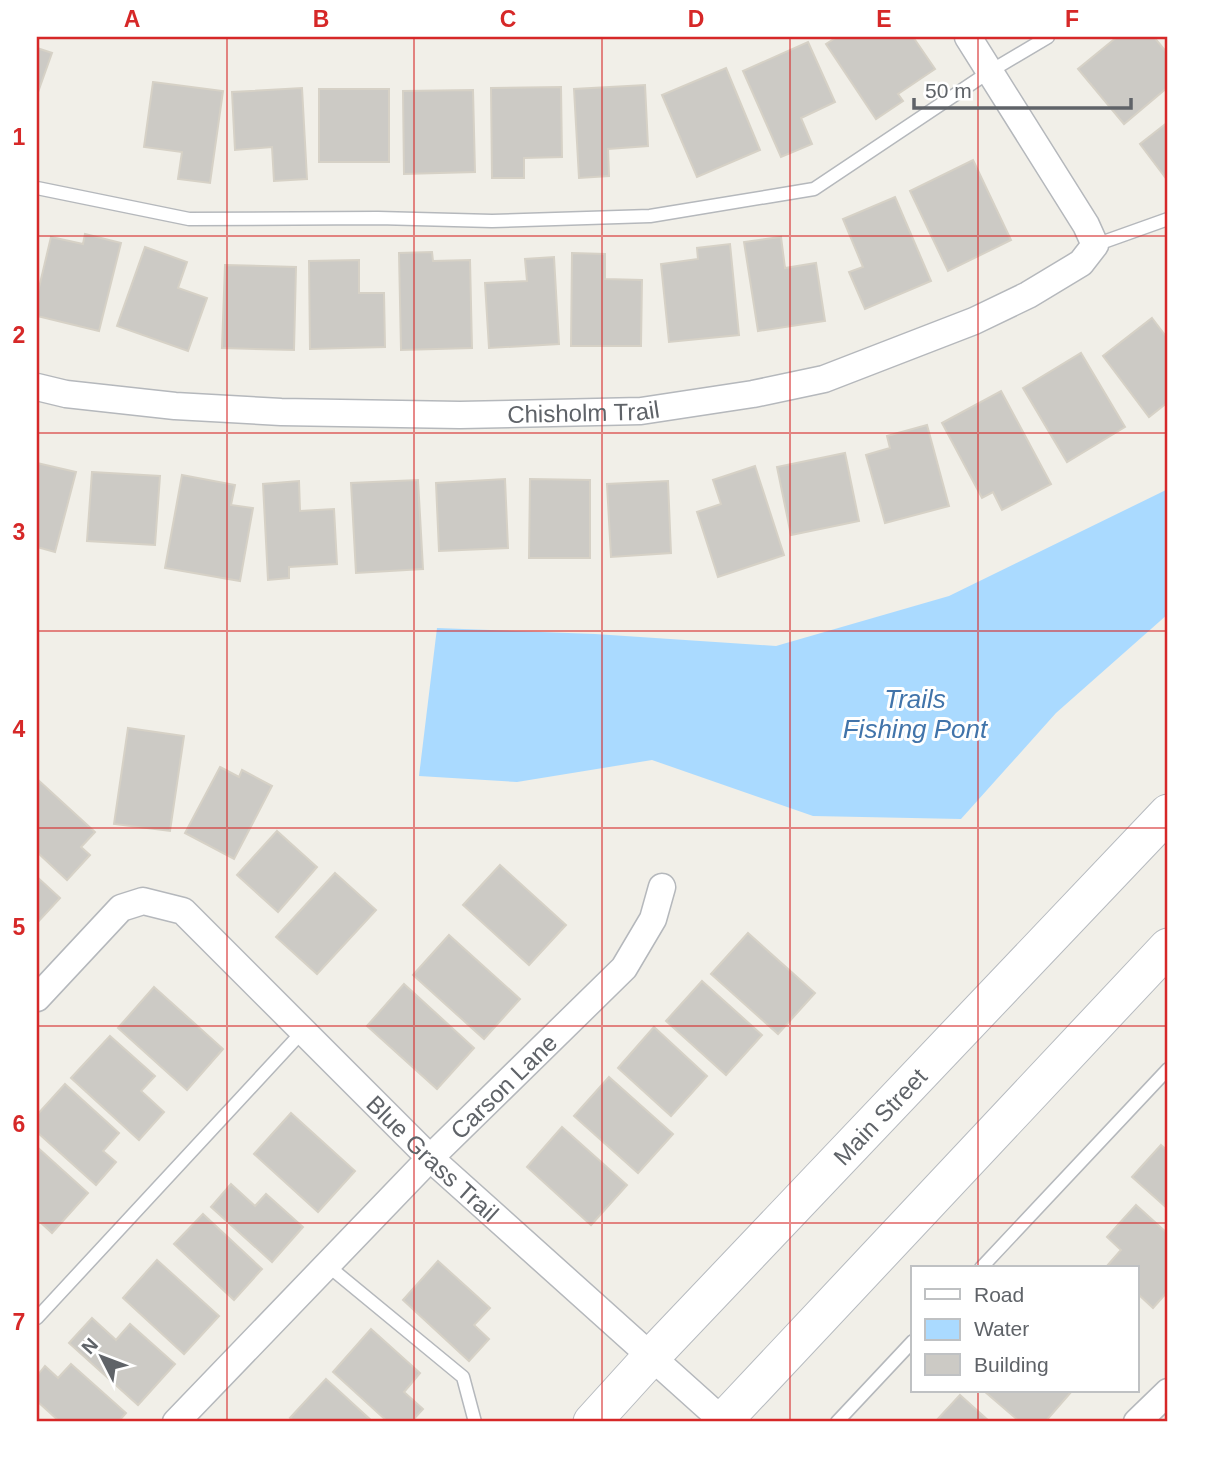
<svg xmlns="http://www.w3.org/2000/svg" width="1205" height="1459" viewBox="0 0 1205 1459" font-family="Helvetica,sans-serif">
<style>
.water{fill:#aadaff}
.building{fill:#cccac5;stroke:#d6d1c6;stroke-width:2}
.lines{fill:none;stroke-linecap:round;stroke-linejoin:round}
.service-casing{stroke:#b5b8bc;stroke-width:15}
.minor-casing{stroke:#b5b8bc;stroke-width:29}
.secondary-casing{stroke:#b6babf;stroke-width:39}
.service{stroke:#fff;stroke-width:12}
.minor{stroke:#fff;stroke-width:26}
.secondary{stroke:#fff;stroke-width:37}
.grid{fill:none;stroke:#d62828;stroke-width:2;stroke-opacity:0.55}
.labels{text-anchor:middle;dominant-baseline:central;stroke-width:6;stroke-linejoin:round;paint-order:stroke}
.street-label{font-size:24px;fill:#5f6368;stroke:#fff}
.water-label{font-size:26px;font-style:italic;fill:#4174aa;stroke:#fff}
.neatline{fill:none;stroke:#d62828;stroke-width:2.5}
.grid-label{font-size:23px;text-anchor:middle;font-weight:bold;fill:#d62828}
</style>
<rect width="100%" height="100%" fill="#f1efe8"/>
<path class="water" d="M1168,489V614L1056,713L961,819L813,816L652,760L517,782L419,776L437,628L595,634L776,646L949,596Z"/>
<g class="building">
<path d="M837,37H913L935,69L898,94L903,101L876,119L826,44Z"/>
<path d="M1117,37H1154L1168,54V87L1124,124L1078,69Z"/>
<path d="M808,42L835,102L801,118L812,144L781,157L743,71Z"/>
<path d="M37,48L52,53L37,95Z"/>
<path d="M726,68L760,150L697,177L662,95Z"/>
<path d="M153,82L223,91L210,183L178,179L182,152L144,147Z"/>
<path d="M645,85L648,146L608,149L609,176L579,178L574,89Z"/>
<path d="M561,87L562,157L524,158V178H492L491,88Z"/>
<path d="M302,88L307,179L274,181L272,147L235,150L232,92Z"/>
<rect x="319" y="89" width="70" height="73"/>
<path d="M473,90L475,172L404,174L403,91Z"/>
<path d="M1168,122V181L1140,144Z"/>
<path d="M973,160L1011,240L948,271L910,191Z"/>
<path d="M895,197L931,281L865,309L849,272L863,267L843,219Z"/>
<path d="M85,234L121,243L99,331L37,316V296L51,237L83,244Z"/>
<path d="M781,237L785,268L816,263L825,321L758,331L744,242Z"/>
<path d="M730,244L739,335L669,342L661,264L698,259L697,248Z"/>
<path d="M145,247L187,262L178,288L207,298L188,351L117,326Z"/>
<path d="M432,252L433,261L470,260L472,348L401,350L399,253Z"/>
<path d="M572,253L605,254V279L642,280L641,346H571Z"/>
<path d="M554,257L559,344L489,348L485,283L527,281L525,259Z"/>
<path d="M359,260V293H384L385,347L310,349L309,261Z"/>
<path d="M225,265L296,267L294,350L222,348Z"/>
<path d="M1152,318L1168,339V402L1149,417L1103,356Z"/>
<path d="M1081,353L1125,427L1067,462L1023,388Z"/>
<path d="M1001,391L1051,484L1002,510L993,492L982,498L942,423Z"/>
<path d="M927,425L949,506L885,523L866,455L890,448L887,436Z"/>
<path d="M845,453L859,521L791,535L777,467Z"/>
<path d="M37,463L76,472L55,552L37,547Z"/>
<path d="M755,466L784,555L718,577L697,512L721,504L713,480Z"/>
<path d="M92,472L160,476L155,545L87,541Z"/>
<path d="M182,475L235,485L231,505L253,508L240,581L165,568Z"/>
<path d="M505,479L508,548L439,551L436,483Z"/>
<path d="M530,479L590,480V558H529Z"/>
<path d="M418,480L423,569L356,573L351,483Z"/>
<path d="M299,481L300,511L334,509L337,564L289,567V578L268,580L263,484Z"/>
<path d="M668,481L671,553L611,557L607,484Z"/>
<path d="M128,728L184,736L170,831L114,824Z"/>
<path d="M220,767L239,777L242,770L272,786L234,859L185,833Z"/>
<path d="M37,779L95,832L81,847L90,855L67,880L37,852Z"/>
<path d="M277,831L317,867L278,912L237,875Z"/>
<path d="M500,865L566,925L529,965L463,905Z"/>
<path d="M335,873L376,910L317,974L276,937Z"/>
<path d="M37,877L60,898L37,923Z"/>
<path d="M748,933L815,993L778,1034L711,974Z"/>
<path d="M449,935L520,999L484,1039L413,975Z"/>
<path d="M702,981L762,1035L726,1075L666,1021Z"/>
<path d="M404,984L474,1048L437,1089L367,1026Z"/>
<path d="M154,987L223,1049L187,1090L118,1028Z"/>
<path d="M654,1027L707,1076L671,1116L618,1068Z"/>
<path d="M110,1036L155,1076L141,1091L164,1112L139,1140L71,1078Z"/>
<path d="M609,1077L673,1134L638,1173L574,1116Z"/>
<path d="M65,1084L119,1133L103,1151L116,1162L96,1185L37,1132V1115Z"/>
<path d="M291,1113L355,1171L318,1212L254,1154Z"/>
<path d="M562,1127L627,1185L591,1225L527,1167Z"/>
<path d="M1161,1145L1168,1151V1209L1132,1177Z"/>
<path d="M37,1147L88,1193L52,1233L37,1219Z"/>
<path d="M231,1184L255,1206L266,1194L303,1227L272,1262L211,1207Z"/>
<path d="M1136,1205L1168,1234V1291L1153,1308L1137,1293V1268H1109L1107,1266L1121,1250L1107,1237Z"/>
<path d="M203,1214L262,1269L234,1300L174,1244Z"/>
<path d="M157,1260L219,1316L184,1354L123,1298Z"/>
<path d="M438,1261L490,1308L474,1325L489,1339L469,1361L403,1300Z"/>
<path d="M92,1318L116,1340L130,1324L175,1364L138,1405L69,1343Z"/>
<path d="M371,1329L420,1373L404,1392L423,1409L411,1422H388L333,1372Z"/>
<path d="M71,1364L126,1413L118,1422H60L37,1401V1376L45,1366L58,1378Z"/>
<path d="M326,1379L373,1422H295L290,1418Z"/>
<path d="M984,1391H1072L1045,1422H1020Z"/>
<path d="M960,1395L990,1422H935Z"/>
</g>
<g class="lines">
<g class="service-casing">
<g id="service">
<path d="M37,188L189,219L378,218L492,221L650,216L814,189L989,72L1048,37"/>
<path d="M1095,245L1168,219"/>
<path d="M327,1265L463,1377L475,1422"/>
<path d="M981,1268L1168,1069"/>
<path d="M37,1318L303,1031"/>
<path d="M837,1422L913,1341"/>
</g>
</g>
<g class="minor-casing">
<g id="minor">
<path id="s1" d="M37,387L66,394L175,406L281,412L460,415L641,411L753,394L824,379L974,321L1028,295L1081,263L1095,245L1086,225L968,37"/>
<path id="s2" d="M37,998L121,908L143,901L183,911L430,1158L723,1421"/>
<path id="s3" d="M176,1422L430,1158L624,968L653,919L662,887"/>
<path d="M1137,1422L1168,1392"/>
</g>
</g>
<g class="secondary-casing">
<g id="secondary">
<path id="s4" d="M592,1422L651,1357L1168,813"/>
<path d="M722,1422L1168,947"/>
</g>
</g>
<use href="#service" class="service"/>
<use href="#minor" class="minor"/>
<use href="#secondary" class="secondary"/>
</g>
<path class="grid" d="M227,37V1422M414,37V1422M602,37V1422M790,37V1422M978,37V1268M37,236H1168M37,433H1168M37,631H1168M37,828H1168M37,1026H1168M37,1223H1168M978,1391V1422"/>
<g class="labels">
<g class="street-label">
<text stroke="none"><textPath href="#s1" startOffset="548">Chisholm Trail</textPath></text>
<text stroke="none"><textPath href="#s3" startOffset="469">Carson Lane</textPath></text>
<text stroke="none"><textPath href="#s4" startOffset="420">Main Street</textPath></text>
<text stroke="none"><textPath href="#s2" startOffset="539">Blue Grass Trail</textPath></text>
</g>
<g class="water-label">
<text x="915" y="699">Trails<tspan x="915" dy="30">Fishing Pont</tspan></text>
</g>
</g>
<rect width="1205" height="1459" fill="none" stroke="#ffffff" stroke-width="77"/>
<rect x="911" y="1266" width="228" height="126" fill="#ffffff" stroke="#bfc1c3" stroke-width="2"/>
<rect x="925" y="1289" width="35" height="10" fill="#ffffff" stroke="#bfc1c3" stroke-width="2"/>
<text x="974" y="1302" font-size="21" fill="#5f6368">Road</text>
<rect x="925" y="1319" width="35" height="21" fill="#aadaff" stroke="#bfc1c3" stroke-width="2"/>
<text x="974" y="1336" font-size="21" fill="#5f6368">Water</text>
<rect x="925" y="1354" width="35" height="21" fill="#cccac5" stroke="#bfc1c3" stroke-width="2"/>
<text x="974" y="1372" font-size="21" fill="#5f6368">Building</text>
<g transform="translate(102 1357) rotate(312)" stroke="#ffffff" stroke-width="5" paint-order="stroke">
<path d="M0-5L12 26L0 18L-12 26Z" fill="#5f6368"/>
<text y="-10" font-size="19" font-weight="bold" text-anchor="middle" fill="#5f6368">N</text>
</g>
<path d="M914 98v10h217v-10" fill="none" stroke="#5f6368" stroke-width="3.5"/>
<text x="925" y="98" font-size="21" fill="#5f6368" stroke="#ffffff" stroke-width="5" paint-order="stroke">50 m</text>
<rect x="38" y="38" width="1128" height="1382" class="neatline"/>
<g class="grid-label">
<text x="132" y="27">A</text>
<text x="321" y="27">B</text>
<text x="508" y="27">C</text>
<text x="696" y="27">D</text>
<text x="884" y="27">E</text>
<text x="1072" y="27">F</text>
<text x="19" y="145">1</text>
<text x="19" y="343">2</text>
<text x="19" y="540">3</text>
<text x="19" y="737">4</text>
<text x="19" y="935">5</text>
<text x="19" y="1132">6</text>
<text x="19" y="1330">7</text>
</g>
</svg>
